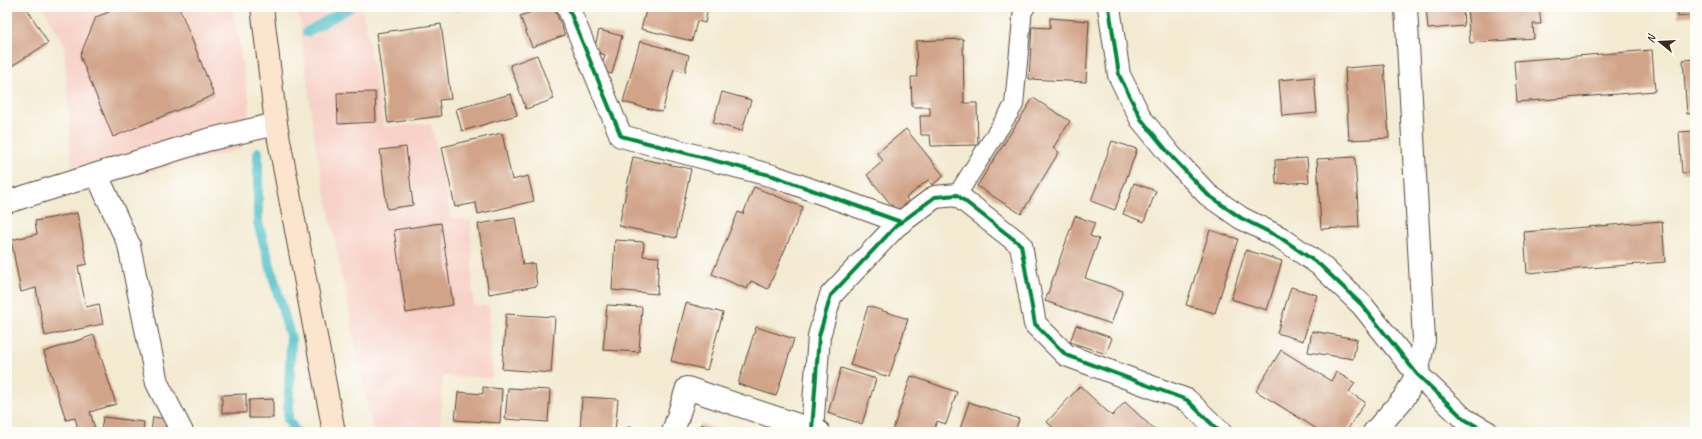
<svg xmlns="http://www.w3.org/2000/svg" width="1702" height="439" viewBox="0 0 1702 439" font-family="Caveat,sans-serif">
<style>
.built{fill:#f7d1c8}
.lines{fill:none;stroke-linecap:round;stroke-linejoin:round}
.stream{stroke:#55c2cb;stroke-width:10}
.building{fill:#d1a388}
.lane-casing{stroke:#574739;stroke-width:20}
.street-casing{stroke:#574739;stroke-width:24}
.secondary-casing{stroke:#574739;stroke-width:24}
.lane{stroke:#fff;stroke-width:18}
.street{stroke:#fff;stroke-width:22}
.secondary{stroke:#fbe5cf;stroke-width:22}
.cycleway-casing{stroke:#fdfcf7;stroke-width:6}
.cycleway{stroke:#00873e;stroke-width:4}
</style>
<rect width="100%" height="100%" fill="#fdfcf7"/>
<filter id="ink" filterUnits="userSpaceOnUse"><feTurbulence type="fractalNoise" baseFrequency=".025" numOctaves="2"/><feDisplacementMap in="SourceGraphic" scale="8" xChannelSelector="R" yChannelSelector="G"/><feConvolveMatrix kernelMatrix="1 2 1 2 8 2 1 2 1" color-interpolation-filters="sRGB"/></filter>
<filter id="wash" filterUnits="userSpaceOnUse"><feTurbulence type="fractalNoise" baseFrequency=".012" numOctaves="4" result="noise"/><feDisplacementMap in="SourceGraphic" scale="16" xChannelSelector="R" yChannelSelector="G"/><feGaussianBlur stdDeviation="0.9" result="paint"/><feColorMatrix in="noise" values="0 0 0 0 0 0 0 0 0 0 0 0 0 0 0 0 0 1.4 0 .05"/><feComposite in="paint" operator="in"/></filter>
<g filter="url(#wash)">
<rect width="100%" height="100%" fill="#f3ead2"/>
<g class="built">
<path d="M43,7H232L250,105L242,149L115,180L72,165L64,45Z"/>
<path d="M298,7H362L384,127L431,123L452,218L471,221L473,305L489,306L492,378L443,376L440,432H373L314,137Z"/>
</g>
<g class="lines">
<g class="stream">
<path d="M307,32L351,7"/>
<path d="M258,152V223L291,339L288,420L296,432"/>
</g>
</g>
<g id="blocks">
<g class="building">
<path d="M7,7H26L48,43L7,69Z"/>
<path d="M107,7H179L214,95L113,137L80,56L96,17L109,12Z"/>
<path d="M453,7H465L456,12Z"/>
<path d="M546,7H554L565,35L532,47L520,16Z"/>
<path d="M603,7H626L624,13Z"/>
<path d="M647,7H708L705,23L697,21L692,41L641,29Z"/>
<path d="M1426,7H1463L1464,26L1428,29Z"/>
<path d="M1467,7H1539L1541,24H1533L1534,38L1470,43Z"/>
<path d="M1677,7H1695V15L1678,17Z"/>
<path d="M1050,18L1089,21L1086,82L1029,79L1032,27L1050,28Z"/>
<path d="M441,24L451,99L439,100L441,116L388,123L376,33Z"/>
<path d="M599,30L622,36L612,74L600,71L605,55L594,51Z"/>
<path d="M963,39L964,103H977L978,145L931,146L930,135H921L920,116H930V107H912L911,77H917L916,41Z"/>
<path d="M640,41L689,55L685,72L674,69L662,112L623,102Z"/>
<path d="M1652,50L1655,91L1517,102L1514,61Z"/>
<path d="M537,55L554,99L526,109L510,65Z"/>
<path d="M1695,59V113L1687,114L1683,60Z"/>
<path d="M1384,65L1389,138L1349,140L1345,68Z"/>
<path d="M1314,77L1317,113L1282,116L1279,80Z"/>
<path d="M375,92L376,122L338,124L337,93Z"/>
<path d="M722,92L751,100L742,131L713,123Z"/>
<path d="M511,94L517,115L462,131L456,109Z"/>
<path d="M1033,98L1070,121L1053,148L1059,152L1021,214L977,186Z"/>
<path d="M906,129L944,176L932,185L928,180L906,198L910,203L898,213L867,175L883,161L877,153Z"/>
<path d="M1695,131V172L1682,173L1679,132Z"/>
<path d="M502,133L512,180L528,176L534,201L478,214L476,203L455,207L442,147Z"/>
<path d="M1112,141L1137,149L1115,210L1091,201Z"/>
<path d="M406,147L413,205L387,209L380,150Z"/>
<path d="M633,157L691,169L676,238L619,226Z"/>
<path d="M1355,157L1359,227L1321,229L1317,159Z"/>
<path d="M1307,158L1309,182L1276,184L1275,160Z"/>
<path d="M1134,183L1156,191L1144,222L1123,214Z"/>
<path d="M754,187L803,207L768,289L751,281L747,289L712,274L738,212L743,214Z"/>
<path d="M77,213L87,264L78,266L86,307L99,304L103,324L45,336L36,288L21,292L11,240L37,234L35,221Z"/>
<path d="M1075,216L1095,223L1090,236L1099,239L1085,278L1123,291L1111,324L1045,301Z"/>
<path d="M515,218L523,265L534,263L537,286L489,294L478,224Z"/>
<path d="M1662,221L1665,262L1527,273L1524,232Z"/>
<path d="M441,223L453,305L406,313L394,230Z"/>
<path d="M1210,230L1238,239L1215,313L1186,305Z"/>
<path d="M615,240L644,242L643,256L659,257L657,294L612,290Z"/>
<path d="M1246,250L1282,261L1267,310L1231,299Z"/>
<path d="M1291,287L1317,295L1303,341L1277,333Z"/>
<path d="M686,303L723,313L707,370L671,361Z"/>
<path d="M607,305L642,307L639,352L603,350Z"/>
<path d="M868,306L908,319L889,377L850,365Z"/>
<path d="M506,314L555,317L551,373L502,369Z"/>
<path d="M1076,325L1112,338L1106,354L1070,342Z"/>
<path d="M756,327L794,339L776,396L738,384Z"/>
<path d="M1312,331L1357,339L1353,359L1308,352Z"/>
<path d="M94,335L116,404L90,412L96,432H79L75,418L66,420L44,352Z"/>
<path d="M1281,350L1331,381L1336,372L1355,383L1349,392L1365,402L1346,432H1322L1256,391Z"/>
<path d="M841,368L876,379L862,424L828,413Z"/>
<path d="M911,376L957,392L946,424L937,421L933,432H892Z"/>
<path d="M1080,386L1112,416L1125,402L1157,432H1058L1047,422Z"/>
<path d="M483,387L502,389L500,423L455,420L458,392L483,394Z"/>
<path d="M508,388L550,390L548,422L505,419Z"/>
<path d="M246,394V413H222V395Z"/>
<path d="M582,397L618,399L615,432H580Z"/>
<path d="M273,399V418H249V400Z"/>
<path d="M969,402L1019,419L1015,432H959Z"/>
<path d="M103,417L144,422L143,432H101Z"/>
<path d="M153,417L167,419L165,432H151Z"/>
<path d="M701,424L724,432H698Z"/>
<path d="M628,427L648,429V432H627Z"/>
</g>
</g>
</g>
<g filter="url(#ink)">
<use href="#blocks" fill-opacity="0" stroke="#574739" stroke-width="1"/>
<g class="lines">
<g class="lane-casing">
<path id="lane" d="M957,195L1014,105L1023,8L1026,7"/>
</g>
<g class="street-casing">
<g id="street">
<path d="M568,7L621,136L773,176L901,222"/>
<path d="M1109,7L1119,75L1141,119L1172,157L1208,195L1241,218L1281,238L1320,265L1362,305L1417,374L1464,419L1487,432"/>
<path d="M97,175L129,245L157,383L182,432"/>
<path d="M7,202L207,140L276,124"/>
<path d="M812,430L819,336L831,295L896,226L935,197L957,195L1021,245L1035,324L1066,355L1187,400L1220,432"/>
<path d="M673,432L687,388L819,432"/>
<path d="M1374,432L1404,398L1417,374L1424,340L1406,7"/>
</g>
</g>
<g class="secondary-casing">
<path id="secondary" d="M262,7L276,124L334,432"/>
</g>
<use href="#lane" class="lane"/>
<use href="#street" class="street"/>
<use href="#secondary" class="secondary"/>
<g class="cycleway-casing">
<g id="cycleway">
<path d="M568,7L621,136L773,176L901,222"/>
<path d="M1109,7L1119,75L1141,119L1172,157L1208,195L1241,218L1281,238L1320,265L1362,305L1417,374L1464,419L1487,432"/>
<path d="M812,430L819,336L831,295L896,226L935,197L957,195L1021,245L1035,324L1066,355L1187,400L1220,432"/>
</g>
</g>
<use href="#cycleway" class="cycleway"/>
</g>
</g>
<rect width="1702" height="439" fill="none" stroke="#fdfcf7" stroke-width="24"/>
<g transform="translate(1660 42) rotate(288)" stroke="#fdfcf7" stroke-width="3" paint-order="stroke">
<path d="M0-3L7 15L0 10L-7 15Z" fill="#3b2a1e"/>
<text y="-6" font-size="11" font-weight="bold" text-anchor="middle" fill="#3b2a1e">N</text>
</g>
</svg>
